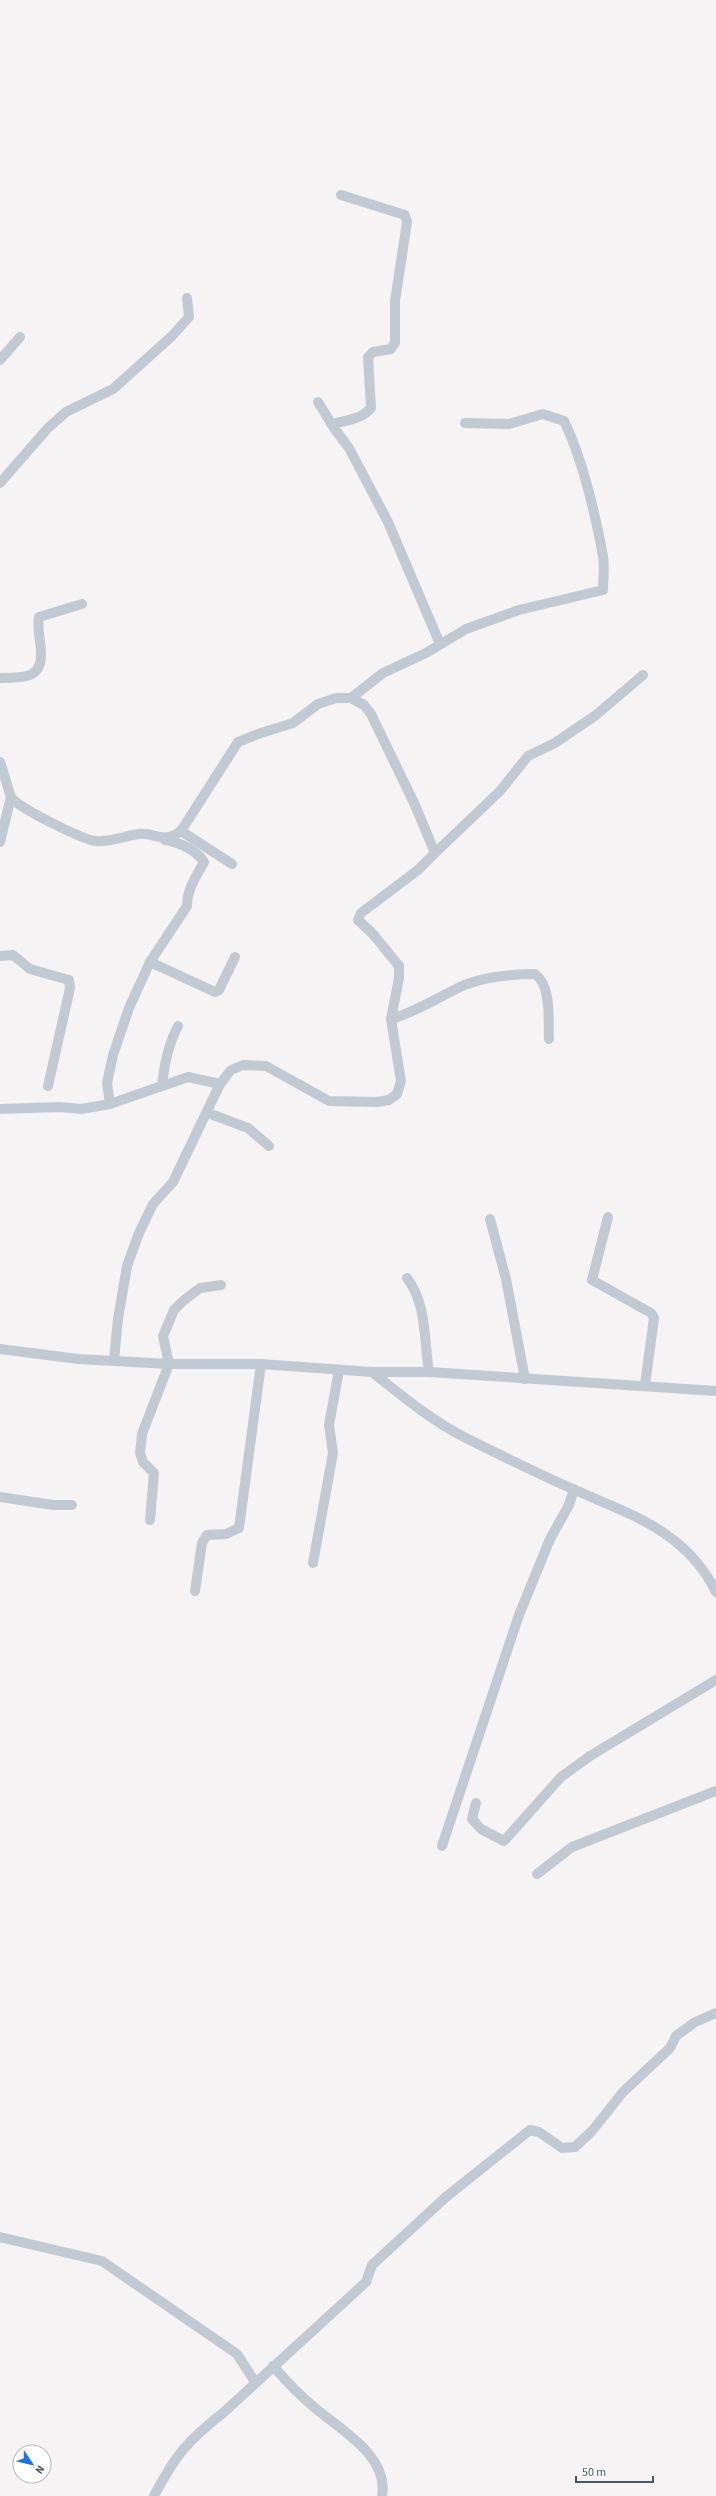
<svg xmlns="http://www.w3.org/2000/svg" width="716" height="2496" viewBox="0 0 716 2496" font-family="'Source Sans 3',sans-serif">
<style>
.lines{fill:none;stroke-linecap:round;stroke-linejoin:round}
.minor{stroke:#c1cad2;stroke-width:10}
</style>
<rect width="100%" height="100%" fill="#f5f3f3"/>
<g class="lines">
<g class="minor">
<path d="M0,360L20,337"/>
<path d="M318,402L334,428L349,448L388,522L440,644"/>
<path d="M331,424C345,421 362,419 371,408L368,357L373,352L391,349L395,343V301L407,222L405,215L341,195"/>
<path d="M0,483L48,428L66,412L113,389L172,336L189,317L187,298"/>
<path d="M0,678C9,677 24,679 32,674C50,663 35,634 39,617L82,604"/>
<path d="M351,698L383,673L426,653L466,629L519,610L603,590C603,579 605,567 603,556C595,513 583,460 564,421L543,414L509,424L465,423"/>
<path d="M0,762C3,770 9,792 11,797C18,808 82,839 95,841C108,843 125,836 138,834C157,832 161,845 181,831L238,742L261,733L293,723L318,704L336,698H351L364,705L371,714L415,805L435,853L418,870L361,913L358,920L373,934L399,966V978L391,1019L401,1081L397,1094L389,1100L377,1102L329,1101L266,1066L243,1065L231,1070L220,1084L173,1182L153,1204L139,1233L127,1266L118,1319L114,1360"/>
<path d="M181,831L232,864"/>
<path d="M0,842L11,797"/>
<path d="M435,853L500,791L528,756L555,743L596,715L643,675"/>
<path d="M0,956L13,955L30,969L69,980L70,988L48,1086"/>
<path d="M150,962L215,992L219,990L235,957"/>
<path d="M391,1019C416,1012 437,998 460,987C481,977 513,974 535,974C552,986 548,1021 549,1039"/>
<path d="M162,1086C164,1065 168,1045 178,1026"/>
<path d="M110,1104L107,1083L113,1055L129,1008L150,962L187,906C187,889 196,877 204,862C195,849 181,843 165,840"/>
<path d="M0,1109L60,1107L81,1109L110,1104L188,1077L220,1084"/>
<path d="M208,1113L248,1128L269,1146"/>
<path d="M608,1217L592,1280L651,1313L654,1318L645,1385"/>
<path d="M490,1219L506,1279L525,1379"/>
<path d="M407,1278C427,1304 424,1341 429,1372"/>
<path d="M0,1349L78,1359L169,1364H261L372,1372H429L716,1391"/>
<path d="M372,1372C402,1396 432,1421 466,1438C502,1456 539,1474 575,1490C632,1515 687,1532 716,1592"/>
<path d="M0,1497L53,1505H72"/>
<path d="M150,1520L154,1473L143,1462L140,1453L142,1434L169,1364L163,1336L174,1310L183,1301L200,1288L221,1285"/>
<path d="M313,1563L333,1453L329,1425L339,1370"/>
<path d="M195,1591L202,1543L207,1535L226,1534L239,1528L261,1364"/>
<path d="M476,1803L472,1819L481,1829L504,1841L561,1777L590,1756L716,1680"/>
<path d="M442,1846L519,1615L550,1539L569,1505L574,1489"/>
<path d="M537,1874L572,1847L716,1791"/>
<path d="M0,2237L102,2261L237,2354L255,2382"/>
<path d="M273,2366C286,2381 299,2395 314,2407C340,2430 389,2455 382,2496"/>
<path d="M154,2496C175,2456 187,2441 223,2413L366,2282L372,2265L446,2197L530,2130L539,2132L562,2148L575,2147L592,2131L623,2092L670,2048L676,2036L695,2022L716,2013"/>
</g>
</g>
<g transform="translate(32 2464) rotate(125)"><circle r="19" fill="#ffffff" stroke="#b7bbc0"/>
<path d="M0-3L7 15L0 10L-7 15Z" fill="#1a73e8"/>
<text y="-6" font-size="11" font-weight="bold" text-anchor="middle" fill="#4a5661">N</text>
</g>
<path d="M576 2476v6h77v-6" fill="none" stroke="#4a5661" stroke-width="2"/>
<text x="582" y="2476" font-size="12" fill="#4a5661" stroke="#ffffff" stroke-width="3" paint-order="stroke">50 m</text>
</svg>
